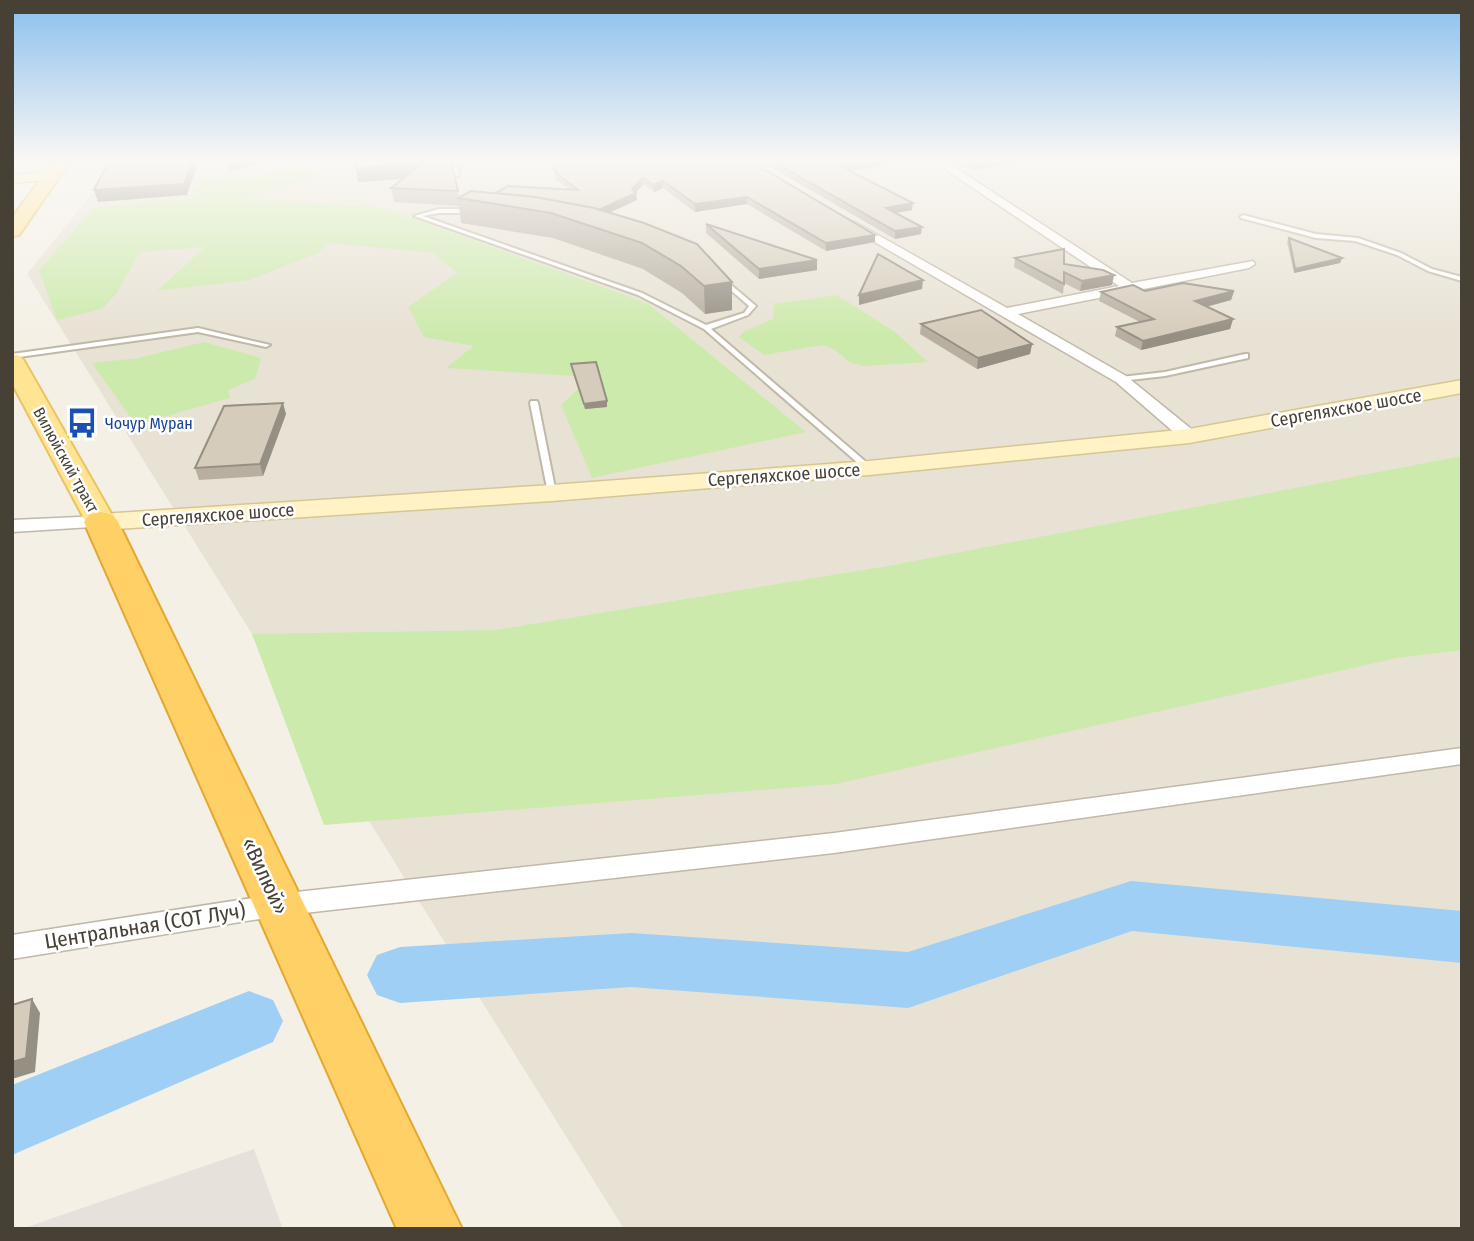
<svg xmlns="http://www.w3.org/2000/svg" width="1474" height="1241" viewBox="0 0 1474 1241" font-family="'Fira Sans Condensed',sans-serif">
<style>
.residential{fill:#e8e2d4}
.industrial{fill:#e6e1db}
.green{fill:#cdeaad}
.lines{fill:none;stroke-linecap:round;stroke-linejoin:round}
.river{fill:#9fcff4;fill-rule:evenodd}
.lane-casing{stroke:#c0b8a8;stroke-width:4}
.street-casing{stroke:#c0b8a8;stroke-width:3}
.secondary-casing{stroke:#d6c693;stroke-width:3}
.primary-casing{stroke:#eac45e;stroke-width:4}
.highway-casing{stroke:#e5a72f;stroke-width:4}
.lane{fill:#fff;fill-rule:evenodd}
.street{fill:#fff;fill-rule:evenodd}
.secondary{fill:#fff3c5;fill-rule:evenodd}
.primary{fill:#ffe494;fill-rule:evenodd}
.highway{fill:#ffd066;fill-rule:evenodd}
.wall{fill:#b8afa1}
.shaded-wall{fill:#968f83}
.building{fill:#d6ccbb;stroke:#968f83;stroke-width:2}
.labels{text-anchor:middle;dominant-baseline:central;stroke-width:5;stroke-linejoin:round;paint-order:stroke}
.far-transit-label{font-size:16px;fill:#164399;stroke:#fff;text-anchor:start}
.far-street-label{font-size:16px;fill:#474035;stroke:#fff}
.street-label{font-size:18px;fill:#474035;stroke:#fff}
.near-street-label{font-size:21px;fill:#474035;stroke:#fff}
</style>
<rect width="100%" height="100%" fill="#f4f0e6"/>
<path class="residential" d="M118,161H1462V1229H624L27,274Z"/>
<path class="industrial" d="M254,1149L283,1229H21Z"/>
<g class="green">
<path d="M308,169L321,176L244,199L383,208L647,303L806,432L592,478L561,405L590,377L446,368L474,346L424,337L408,307L457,273L433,253L328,243L318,253L250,280L157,291L205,247L140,252L117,293L102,309L57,320L39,270L94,208L192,199L203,181Z"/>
<path d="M837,295L895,332L928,362L863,366L849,362L835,350L823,345L764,355L739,337L745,331L773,319L774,304Z"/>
<path d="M204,342L261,358L255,379L228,390L230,398L136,425L92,363L138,358Z"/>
<path d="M1462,456V650L1397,658L836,784L324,825L252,634L495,630L888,566Z"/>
</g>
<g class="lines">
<g class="river">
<path d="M1131,881L1462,911V963L1132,931L908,1008L631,987L400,1003L377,995L367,975L377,955L400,947L631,933L908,952Z"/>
<path d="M249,991L273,1000L283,1021L273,1042L12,1155V1085Z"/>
</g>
<g class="lane-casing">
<g id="lane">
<path d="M451,161H456L459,176L454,175Z"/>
<path d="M439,209H473L476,211L473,213H439L423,216L642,293L706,325L744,313L749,306L719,280L724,279L756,306L748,315L711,329L873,468L869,471L866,470L704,329L638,295L414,216Z"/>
<path d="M1243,215L1316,234L1358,238L1401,253L1432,269L1462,277V281L1428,271L1397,255L1355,241L1316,238L1241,218L1240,217Z"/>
<path d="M198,328L270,345L266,347L198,332L12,358V354Z"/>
<path d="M1245,354H1248V358L1165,376L1121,381L1117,379L1121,377L1165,372Z"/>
<path d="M531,401H537L538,403L556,493L552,496L548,493L530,403Z"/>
</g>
</g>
<g class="street-casing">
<g id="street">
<path d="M933,161H945L1132,283L1253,261L1255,264L1249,268L1018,314L1126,376L1195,432L1197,436L1195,440H1183L1116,382L847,226V222H855L1007,308L1119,286Z"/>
<path d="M101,516L108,518L110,522L108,526L12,532V520Z"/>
<path d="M1462,748V764L834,853L278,916L12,959V935L278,894L834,833Z"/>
</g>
</g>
<g class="secondary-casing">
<g id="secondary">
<path d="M52,172L57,173L59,176L57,179L12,183V175Z"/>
<path d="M1462,380V393L1189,443L869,475L552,501L101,530L92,528L88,522L92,516L101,514L552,485L869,461L1189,429Z"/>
</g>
</g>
<g class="primary-casing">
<g id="primary">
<path d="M54,161H70L19,235L12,236V218Z"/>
<path d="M12,354L20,356L24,361L116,522L111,528L101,531L91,528L86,522L12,383Z"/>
</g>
</g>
<g class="highway-casing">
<path id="highway" d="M101,512L113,515L118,522L462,1229H397L84,522L89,515Z"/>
</g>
<use href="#lane" class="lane"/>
<use href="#street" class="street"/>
<use href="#secondary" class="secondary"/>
<use href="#primary" class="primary"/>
<use href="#highway" class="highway"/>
</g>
<g class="wall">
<path d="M551,161H750L875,242L826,251L747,204L695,212L663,188L654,192L644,184L636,192L637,200L609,213L732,282V310L705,314L682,293L643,269L553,238L461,223L459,206L394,202L391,188L403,179L358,182L356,168L458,191L459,198L496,193L569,189L556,180Z"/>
<path d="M760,161H881V166L850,171L912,210L896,213L921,234L895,239Z"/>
<path d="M953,161H1022L973,170Z"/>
<path d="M706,224L817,260V270L759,279L706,233Z"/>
<path d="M1289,238L1342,258L1340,263L1294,273L1287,242Z"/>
<path d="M1015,258L1064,264L1112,285L1080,291L1064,283L1063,294L1014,267Z"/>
<path d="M1145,291H1234L1231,300L1207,307L1233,319L1230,329L1141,350L1115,336L1117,327L1140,322L1099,301L1101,292Z"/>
<path d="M921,324L1032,344L1030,354L977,369L920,334Z"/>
<path d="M571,364L607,401V407L585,409L572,370Z"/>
<path d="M286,414L263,476L199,480L195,468Z"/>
</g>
<g class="shaded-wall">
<path d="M192,161H194L196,168L187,195L98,202L94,190Z"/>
<path d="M226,161H256L255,165L229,171Z"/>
<path d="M870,161H881V166L840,172V166Z"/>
<path d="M987,161H1022L973,170L974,163Z"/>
<path d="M423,163L425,177L358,182L356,168Z"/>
<path d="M643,177L644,184L634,194L636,193L637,200L588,222L587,215Z"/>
<path d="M663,181V188L654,192L653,185Z"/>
<path d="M747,197V204L695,212V204Z"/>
<path d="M913,203L912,210L885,215L886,208Z"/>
<path d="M922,227L921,234L895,239V231Z"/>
<path d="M875,235V242L826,251V243Z"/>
<path d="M1342,258L1340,263L1294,273L1295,269Z"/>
<path d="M817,260V270L759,279V269Z"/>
<path d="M1114,275L1112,285L1080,291L1082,281Z"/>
<path d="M923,280L922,289L859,305V295Z"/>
<path d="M732,282V310L705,314L704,286Z"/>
<path d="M1234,291L1231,300L1193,310L1195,301Z"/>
<path d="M1233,319L1230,329L1141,350L1143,341Z"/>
<path d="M1032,344L1030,354L977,369L978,358Z"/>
<path d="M607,401V407L585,409L584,404Z"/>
<path d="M283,403L286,414L263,476L260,464Z"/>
<path d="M32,999L40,1013L35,1072L12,1079V1062Z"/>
</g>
<g class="building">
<path d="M109,161H192L184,184L94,190Z"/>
<path d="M356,161H451L458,191L391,188L423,163L356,168Z"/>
<path d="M552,161H750L875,235L826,243L747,197L695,204L663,181L653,185L643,177L632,189L636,193L599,210L535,197L496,193L508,186L578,190L556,173Z"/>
<path d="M772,161H870L840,166L913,203L886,208L922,227L895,231Z"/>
<path d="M969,161H987L974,163Z"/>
<path d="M471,191L535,197L594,208L644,223L697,244L732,282L704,286L681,266L642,243L551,213L458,198Z"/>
<path d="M706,224L817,260L759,269Z"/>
<path d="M1289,238L1342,258L1295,269Z"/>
<path d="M1064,249V264L1103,270L1114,275L1082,281L1064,272V284L1015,258Z"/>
<path d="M878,254L923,280L859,295Z"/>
<path d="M1183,283L1234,291L1195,301L1233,319L1143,341L1117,327L1154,319L1101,292L1133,285L1145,291Z"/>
<path d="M981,310L1032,344L978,358L921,324Z"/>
<path d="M596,362L607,401L584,404L571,364Z"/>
<path d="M283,403L260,464L195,468L224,406Z"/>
<path d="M32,999L26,1058L12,1062V1005Z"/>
</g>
<linearGradient id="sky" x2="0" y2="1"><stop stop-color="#8bbfed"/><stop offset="0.48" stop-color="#faf8f4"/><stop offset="1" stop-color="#faf8f4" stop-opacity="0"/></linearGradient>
<rect width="1474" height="335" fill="url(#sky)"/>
<defs>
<g id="bus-bare" transform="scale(2.415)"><path d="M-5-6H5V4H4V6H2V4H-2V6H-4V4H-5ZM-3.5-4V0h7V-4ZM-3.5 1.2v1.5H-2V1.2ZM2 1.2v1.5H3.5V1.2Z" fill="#1a4fb4" stroke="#fff" stroke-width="2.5" paint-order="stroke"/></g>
</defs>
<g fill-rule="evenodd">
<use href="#bus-bare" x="82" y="423"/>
</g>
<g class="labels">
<g class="far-transit-label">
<text x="105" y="423">Чочур Муран</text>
</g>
<g class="far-street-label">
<text transform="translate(66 460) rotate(61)">Вилюйский тракт</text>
</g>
<g class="street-label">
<text transform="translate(1346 408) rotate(-10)">Сергеляхское шоссе</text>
<text transform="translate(784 475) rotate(-4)">Сергеляхское шоссе</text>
<text transform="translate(218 515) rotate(-4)">Сергеляхское шоссе</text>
</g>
<g class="near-street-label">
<text transform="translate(265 876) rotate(65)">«Вилюй»</text>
<text transform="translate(145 926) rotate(-9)">Центральная (СОТ Луч)</text>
</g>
</g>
<rect width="1474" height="1241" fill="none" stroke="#474035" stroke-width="28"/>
</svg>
